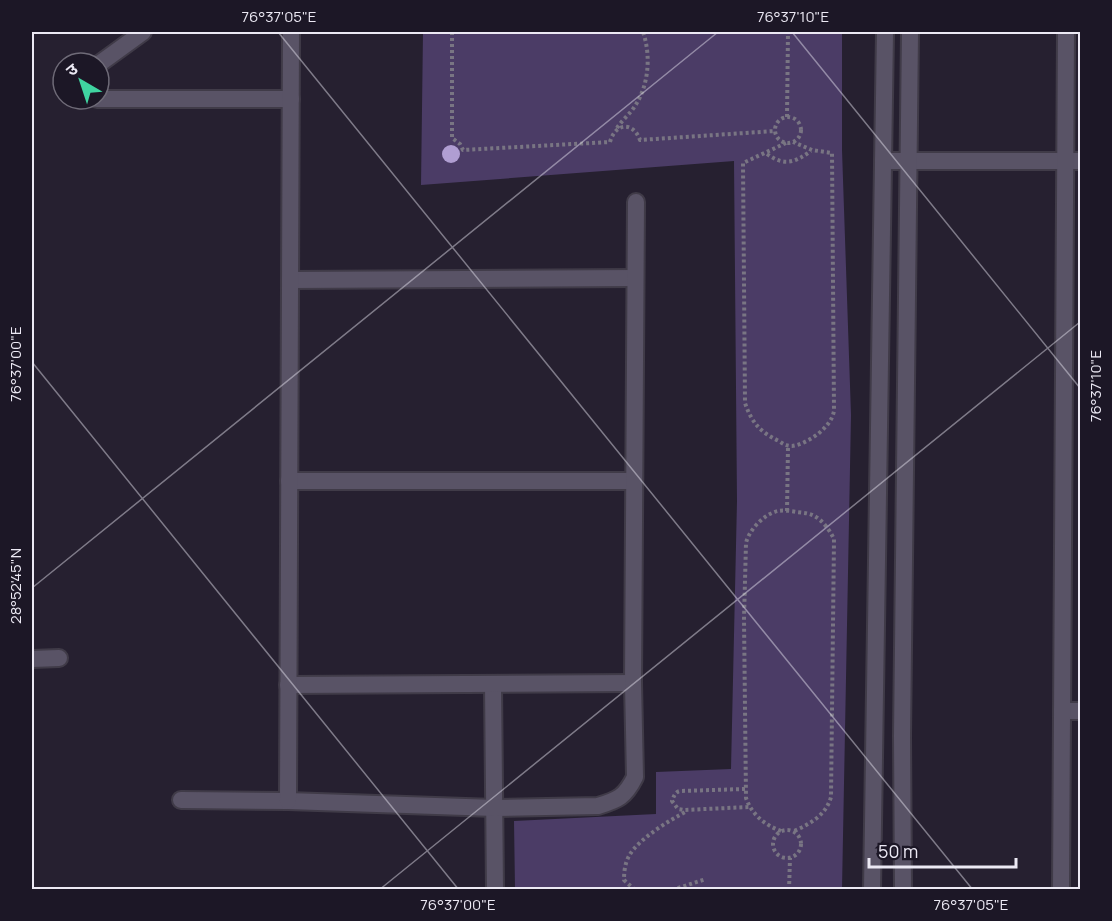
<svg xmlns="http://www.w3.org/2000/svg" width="1112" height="921" viewBox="0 0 1112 921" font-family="Manrope,'Noto Sans Devanagari',sans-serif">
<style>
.green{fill:#4b3c66}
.building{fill:#b09ed2}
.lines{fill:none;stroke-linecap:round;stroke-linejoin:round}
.street-casing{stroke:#403b48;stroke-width:20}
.path{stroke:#797583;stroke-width:4;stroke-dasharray:3 3;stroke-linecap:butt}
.street{stroke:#595366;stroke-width:16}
.ticks{fill:none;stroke:#ece9f4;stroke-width:1.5;stroke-opacity:0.45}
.neatline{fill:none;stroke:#ece9f4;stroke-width:2}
.ticks-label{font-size:15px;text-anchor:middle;fill:#ece9f4}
</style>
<rect width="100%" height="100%" fill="#262030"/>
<path class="green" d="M423,32H842V150L851,415L842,889H515L514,821L656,814V772L731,769L737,501L734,161L421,185Z"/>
<circle class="building" cx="451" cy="154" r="9"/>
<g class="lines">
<g class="street-casing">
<g id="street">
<path d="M99,64L143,32"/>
<path d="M97,99H291"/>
<path d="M883,161H1080"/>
<path d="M290,280L635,278"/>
<path d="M289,481H634"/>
<path d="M32,659L59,658"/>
<path d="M493,684L495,890"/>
<path d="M288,685L633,683"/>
<path d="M1062,711H1080"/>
<path d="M181,800L288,801L495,808L598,806C618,800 625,797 635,777L633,683L636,202"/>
<path d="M288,801L291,32"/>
<path d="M872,890L885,32"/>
<path d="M903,890L902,736L910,32"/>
<path d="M1061,890L1066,32"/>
</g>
</g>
<g class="path">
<path d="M452,32V138L460,144L463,150L610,142C615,123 633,121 640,140L775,131"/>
<circle cx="788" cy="130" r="13"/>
<path d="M787,117L788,32"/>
<path d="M617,128C622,120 630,114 635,106C649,85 651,55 643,32"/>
<path d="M786,143L743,163L745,403C752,423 760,432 779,441C783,444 787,446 792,446C801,445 811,439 818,434C826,427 832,421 834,411L832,153L812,150L793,142"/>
<path d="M767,154C785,167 795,162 811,151"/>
<path d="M787,511L788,446"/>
<path d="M745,789L680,791C675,792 674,796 672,801L678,809L684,810L749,807"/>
<circle cx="787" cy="844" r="14"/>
<path d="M781,831C765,825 752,815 746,798L744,619L746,543C749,530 764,514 778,511C784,510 792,511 797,512C804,513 810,513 816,517C824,522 830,531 834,539L831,797C826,815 810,824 794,831"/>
<path d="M635,890L624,880C624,872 625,863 629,856C638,839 670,820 687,811"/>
<path d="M672,890L706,879"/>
<path d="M789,890L790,858"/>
</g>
<use href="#street" class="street"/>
</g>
<path class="ticks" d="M278,32L973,890M792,32L1080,388M32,362L459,890M32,588L718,32M379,890L1080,322"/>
<rect width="1112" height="921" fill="none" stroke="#1c1726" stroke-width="66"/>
<g transform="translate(81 81) rotate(321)"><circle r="28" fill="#1c1726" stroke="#6f6b78" stroke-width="1.5"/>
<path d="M0-4.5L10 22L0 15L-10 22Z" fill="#40d4a1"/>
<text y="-9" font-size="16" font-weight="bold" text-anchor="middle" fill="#ece9f4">उ</text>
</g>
<path d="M869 858v9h147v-9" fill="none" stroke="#ece9f4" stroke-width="3"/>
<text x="878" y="858" font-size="18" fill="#ece9f4" stroke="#1c1726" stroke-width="4.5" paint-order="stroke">50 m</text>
<rect x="33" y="33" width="1046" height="855" class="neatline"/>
<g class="ticks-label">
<text x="279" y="22">76°37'05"E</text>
<text x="793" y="22">76°37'10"E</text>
<text transform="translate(16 364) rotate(-90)" y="5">76°37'00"E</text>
<text transform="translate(1096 386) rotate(-90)" y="5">76°37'10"E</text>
<text transform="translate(16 586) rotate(-90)" y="5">28°52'45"N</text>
<text x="458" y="910">76°37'00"E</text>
<text x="971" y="910">76°37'05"E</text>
</g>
</svg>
